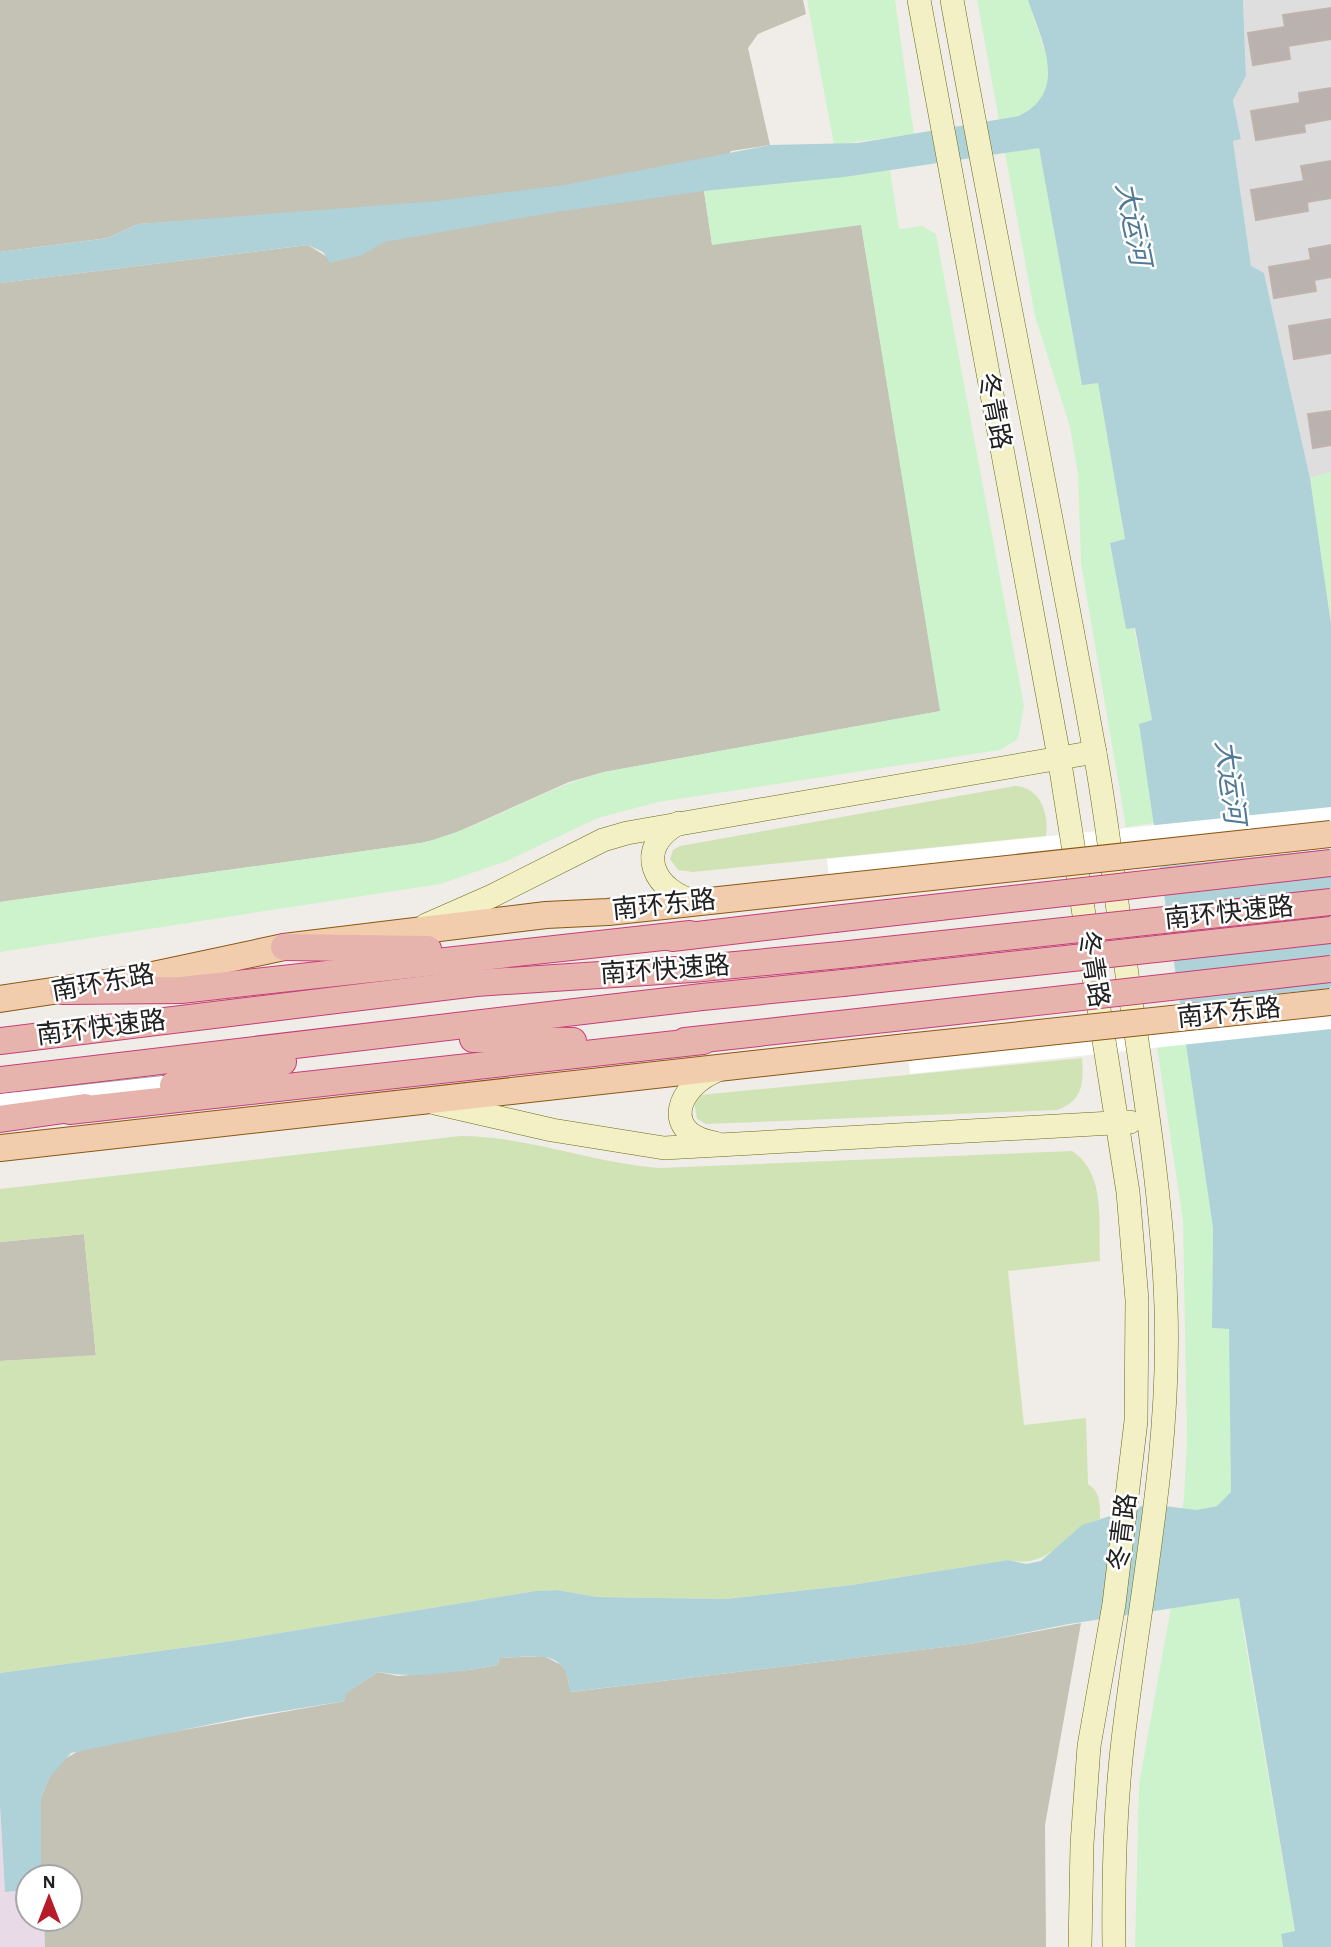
<svg xmlns="http://www.w3.org/2000/svg" width="1331" height="1947" viewBox="0 0 1331 1947" font-family="'Alegreya Sans','Noto Sans SC',sans-serif">
<style>
.residential{fill:#dfdede}
.industrial{fill:#e8dbe7}
.construction{fill:#c3c2b5}
.grass{fill:#d0e3b5}
.park{fill:#cdf3cc}
.water{fill:#afd2d8}
.pier{fill:#fff}
.building{fill:#b9b2ae;stroke:#c0b3ad;stroke-width:2}
.lines{fill:none;stroke-linecap:round;stroke-linejoin:round}
.minor-casing{stroke:#9e9e9e;stroke-width:18}
.secondary-casing{stroke:#6b6c13;stroke-width:24}
.primary-casing{stroke:#8a5713;stroke-width:28}
.trunk-casing{stroke:#c53e79;stroke-width:28}
.minor{stroke:#fff;stroke-width:16}
.secondary{stroke:#f2f0c4;stroke-width:23}
.primary{stroke:#f1cdad;stroke-width:26}
.trunk{stroke:#e7b4ad;stroke-width:26}
.primary-bridge-casing{stroke:#8a5713;stroke-width:28;stroke-linecap:butt}
.trunk-bridge-casing{stroke:#c53e79;stroke-width:28;stroke-linecap:butt}
.primary-bridge{stroke:#f1cdad;stroke-width:26}
.trunk-bridge{stroke:#e7b4ad;stroke-width:26}
.labels{text-anchor:middle;dominant-baseline:central;stroke-width:5;stroke-linejoin:round;paint-order:stroke}
.street-label{font-size:26px;fill:#212121;stroke:#fff}
.water-label{font-size:28px;font-style:italic;fill:#517a96;stroke:#fff}
</style>
<rect width="100%" height="100%" fill="#f0ede8"/>
<path class="residential" d="M1243,0H1331V472L1310,478L1264,273L1251,267L1233,141L1241,138L1233,100L1246,76Z"/>
<path class="industrial" d="M0,1806L5,1892L28,1890V1919H44L45,1947H0Z"/>
<g class="construction">
<path d="M0,0H803L806,14L758,34L748,48L770,145L731,151L704,191L712,244L861,224L941,711L604,772L569,782L444,838L421,843L0,902V283L308,245L327,257L351,210L138,224L108,238L0,252Z"/>
<path d="M84,1234L96,1356L0,1361V1242Z"/>
<path d="M1081,1623L1045,1825L1046,1947H45L44,1919H70V1877H41V1797L49,1778L60,1762L83,1748L345,1701L344,1694L378,1672L398,1676L469,1670L498,1665L499,1658L544,1656L565,1667L571,1692L969,1644Z"/>
</g>
<g class="grass">
<path d="M1015,786C1041,787 1049,815 1046,836L693,872L678,870L670,859L673,850L680,846Z"/>
<path d="M1082,1058C1084,1083 1083,1101 1057,1110L706,1124L697,1119L694,1101L699,1095L710,1094Z"/>
<path d="M460,1136C527,1136 592,1163 659,1168L1072,1151C1107,1174 1098,1224 1100,1261L1008,1271L1024,1425L1086,1418L1088,1484C1101,1492 1100,1505 1100,1519C1059,1532 1054,1570 1008,1560L852,1585L726,1599L597,1597L558,1590L535,1591L225,1642L0,1673V1361L96,1355L84,1234L0,1242V1189Z"/>
</g>
<g class="park">
<path d="M807,0H895L914,134L834,145Z"/>
<path d="M977,0H1028L1049,64L1051,75L1039,148L1082,384L1098,383L1125,539L1110,543L1126,629L1134,628L1152,721L1139,724L1154,823L1126,827L1081,563L1078,474L1070,427L1035,316Z"/>
<path d="M890,170L899,229L922,226L936,234L1024,706L1018,739L1000,750L658,802L598,818L507,861L440,884L0,952V902L421,843C485,827 541,789 604,772L940,711L861,225L712,245L704,191Z"/>
<path d="M1331,472V624L1310,478Z"/>
<path d="M1188,1043L1213,1228L1212,1328L1229,1329L1243,1630L1295,1932L1281,1934L1283,1947H1135L1139,1784L1171,1607L1184,1497L1187,1442L1183,1221L1157,1047Z"/>
</g>
<path class="water" d="M1028,0H1243L1246,76L1233,100L1241,139L1233,141L1251,266L1264,273L1310,478L1331,624V1947H1283L1281,1934L1295,1931L1239,1598L1069,1624L969,1644L570,1692C567,1646 535,1657 499,1658L498,1665C459,1672 417,1679 378,1672L345,1694V1701L246,1717L71,1753L49,1778L41,1797V1877H28V1890L5,1892L0,1806V1673L225,1642L535,1591L558,1590L597,1597L726,1599L852,1585L1008,1560L1026,1564L1041,1561L1082,1525L1148,1504L1197,1510L1217,1506L1231,1492L1229,1329L1212,1328L1213,1228L1139,724L1152,720L1135,628L1126,629L1110,543L1125,539L1098,383L1082,385L1039,148L844,177L704,191L556,212L384,242L362,255L330,263L323,252L308,245L0,283V252L108,238L138,224L438,201L564,185L770,145L858,143L1019,116C1070,91 1041,40 1028,0Z"/>
<g class="pier">
<path d="M1331,807V849L831,901L827,859Z"/>
<path d="M1331,988V1029L910,1074L906,1033Z"/>
</g>
<g class="building">
<path d="M1331,8V39L1288,46L1290,59L1253,65L1248,33L1285,27L1283,15Z"/>
<path d="M1331,88V119L1304,124L1305,132L1256,140L1251,111L1300,103L1299,93Z"/>
<path d="M1331,161V198L1307,202L1308,211L1256,220L1251,190L1304,181L1301,166Z"/>
<path d="M1331,245V277L1314,280L1316,291L1274,298L1269,267L1311,260L1309,249Z"/>
<path d="M1331,319V353L1294,359L1289,326Z"/>
<path d="M1331,411V445L1313,448L1308,414Z"/>
</g>
<g class="lines">
<g class="minor-casing">
<path id="minor" d="M0,1102L182,1082"/>
</g>
<g class="secondary-casing">
<g id="secondary">
<path d="M919,0L1059,757L1128,1192L1137,1300L1136,1421L1114,1604L1089,1746L1082,1844L1080,1947"/>
<path d="M952,0C997,250 1049,498 1094,748C1107,816 1114,885 1124,954C1141,1071 1162,1189 1166,1307C1171,1455 1140,1594 1123,1740C1115,1808 1113,1878 1114,1947"/>
<path d="M679,823C632,848 654,893 698,902"/>
<path d="M426,925L492,896L603,840L627,833L1095,752"/>
<path d="M435,1103L552,1130L664,1148L1130,1122"/>
<path d="M715,1143C660,1133 677,1086 718,1070"/>
</g>
</g>
<g class="primary-casing">
<g id="primary">
<path d="M0,999L139,978L284,947L546,915L608,912L830,888"/>
<path d="M0,1148L907,1047"/>
</g>
</g>
<g class="trunk-casing">
<g id="trunk">
<path d="M672,938L834,919"/>
<path d="M284,947L428,949"/>
<path d="M63,991L181,990L690,934"/>
<path d="M473,1039L573,1041"/>
<path d="M0,1041L476,983L692,969L840,955"/>
<path d="M685,1041L903,1017"/>
<path d="M0,1080L702,997L843,983"/>
<path d="M173,1085L283,1062"/>
<path d="M69,1111L703,1041"/>
<path d="M0,1119L85,1107"/>
</g>
</g>
<use href="#minor" class="minor"/>
<use href="#secondary" class="secondary"/>
<use href="#primary" class="primary"/>
<use href="#trunk" class="trunk"/>
<g class="primary-bridge-casing">
<g id="primary-bridge">
<path d="M830,888L1331,834"/>
<path d="M907,1047L1331,1002"/>
</g>
</g>
<g class="trunk-bridge-casing">
<g id="trunk-bridge">
<path d="M834,919L1331,863"/>
<path d="M840,955L1331,902"/>
<path d="M843,983L1331,930"/>
<path d="M903,1017L1331,969"/>
</g>
</g>
<use href="#primary-bridge" class="primary-bridge"/>
<use href="#trunk-bridge" class="trunk-bridge"/>
</g>
<g class="labels">
<g class="street-label">
<text transform="translate(994 411) rotate(79)">冬青路</text>
<text transform="translate(664 905) rotate(-6)">南环东路</text>
<text transform="translate(1229 913) rotate(-6)">南环快速路</text>
<text transform="translate(1093 969) rotate(81)">冬青路</text>
<text transform="translate(665 970) rotate(-4)">南环快速路</text>
<text transform="translate(103 983) rotate(-10)">南环东路</text>
<text transform="translate(1229 1013) rotate(-6)">南环东路</text>
<text transform="translate(101 1028) rotate(-7)">南环快速路</text>
<text transform="translate(1123 1532) rotate(-83)">冬青路</text>
</g>
<g class="water-label">
<text transform="translate(1132 224) rotate(79)">大运河</text>
<text transform="translate(1229 782) rotate(83)">大运河</text>
</g>
</g>
<g transform="translate(49 1898)"><circle r="33" fill="#ffffff" stroke="#a6a6a6" stroke-width="2"/>
<path d="M0-5L12 26L0 18L-12 26Z" fill="#b71a29"/>
<text y="-10" font-size="19" font-weight="bold" text-anchor="middle" fill="#212121">N</text>
</g>
</svg>
